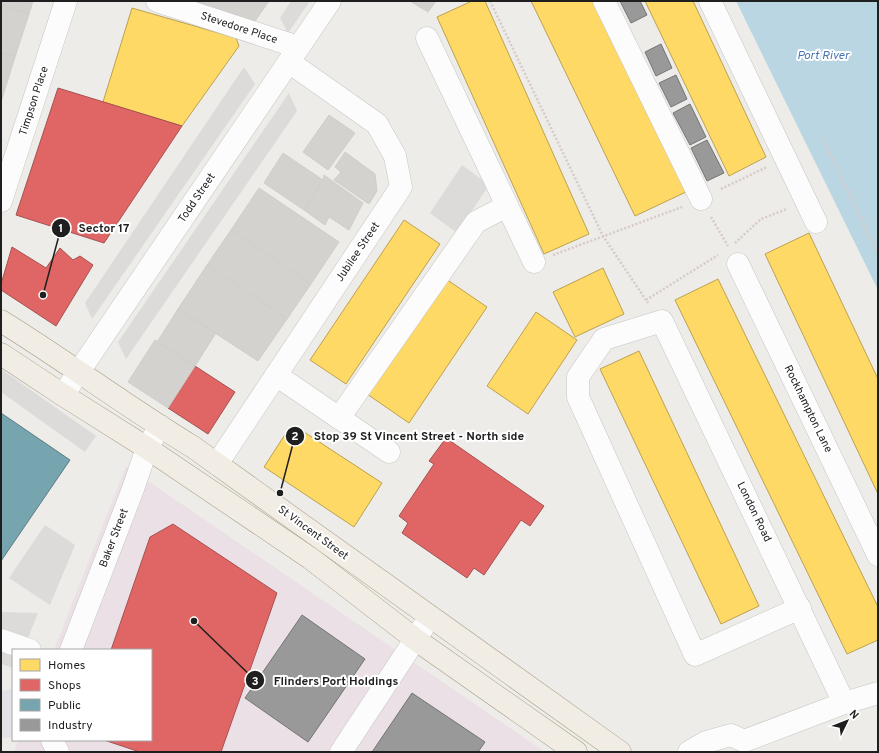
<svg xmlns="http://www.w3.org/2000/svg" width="879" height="753" viewBox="0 0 879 753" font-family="Overpass,sans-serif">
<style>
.residential{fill:#dcdbd9}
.industrial{fill:#ebe0e6}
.plaza{fill:#e3e2e7}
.water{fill:#bad6e2}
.homes{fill:#ffd966;stroke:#bca151}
.shops{fill:#e06666;stroke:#a65151}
.public{fill:#76a5af;stroke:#5c7d84}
.industry{fill:#999;stroke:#747474}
.building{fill:#d4d2cf;stroke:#d0cec9}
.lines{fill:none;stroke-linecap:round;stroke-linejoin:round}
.minor-casing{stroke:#c6c6c4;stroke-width:23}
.major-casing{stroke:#a49c84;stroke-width:23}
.path{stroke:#d8cac6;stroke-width:2.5;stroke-dasharray:2 2;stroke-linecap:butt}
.minor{stroke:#fcfcfc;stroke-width:22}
.major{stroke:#f1ede5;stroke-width:22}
.labels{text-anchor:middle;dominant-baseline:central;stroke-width:4;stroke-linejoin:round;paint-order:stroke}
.street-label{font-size:11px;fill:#1f1f1f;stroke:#fff}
.water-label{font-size:12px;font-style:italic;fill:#4874b2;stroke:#fff}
.leader{fill:none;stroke:#1f1f1f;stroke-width:1.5}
.callout-dot{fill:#1f1f1f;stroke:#fff;stroke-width:1.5}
.mark-label{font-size:12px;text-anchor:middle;font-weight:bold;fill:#fff}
.callout-label{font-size:12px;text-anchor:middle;font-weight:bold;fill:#1f1f1f;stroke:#fff;stroke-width:4;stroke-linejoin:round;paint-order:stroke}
</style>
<rect width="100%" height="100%" fill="#edece8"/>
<g class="residential">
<path d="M291,1H310L288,33L280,18Z"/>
<path d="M244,67L255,84L92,319L85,303Z"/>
<path d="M289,93L297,111L126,359L118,342Z"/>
<path d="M462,165L489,185L457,233L430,213Z"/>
<path d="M1,369L96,436L85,452L1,392Z"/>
<path d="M45,525L75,545L50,605L9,578Z"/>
<path d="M1,612L38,613L23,650H13V668L1,664Z"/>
</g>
<path class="industrial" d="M126,466L545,752H14L18,740H151V650H54Z"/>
<path class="plaza" d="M13,689V737L1,738V691Z"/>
<path class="water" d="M736,1H878V290Z"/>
<g class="homes">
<path d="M472,1H485L589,234L544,254L437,17Z"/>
<path d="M531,1H594L686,192L635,216Z"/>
<path d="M645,1H693L766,157L729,176Z"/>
<path d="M132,8L236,38L239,46L182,126L103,102Z"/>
<path d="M404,220L440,244L346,384L310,360Z"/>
<path d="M809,233L878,379V494L765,254Z"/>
<path d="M603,268L624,314L575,337L553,292Z"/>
<path d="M446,279L487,307L409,423L367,394Z"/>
<path d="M718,279L878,607V640L847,654L675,300Z"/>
<path d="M536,312L577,340L528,414L487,386Z"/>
<path d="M639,351L759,606L721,624L600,369Z"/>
<path d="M298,428L382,483L354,527L264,467L286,433L292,437Z"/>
</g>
<g class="shops">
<path d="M58,88L182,126L104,243L16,215Z"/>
<path d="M12,247L46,268L60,248L73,260L80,256L93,265L56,326L1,290V284Z"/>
<path d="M195,366L235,392L208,434L168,408Z"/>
<path d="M446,438L544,506L530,526L521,520L484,575L474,568L467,578L402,533L408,523L399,516L434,464L429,461Z"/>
<path d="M173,524L277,593L221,752H140L104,740H151V650H111L150,537Z"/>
</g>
<path class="public" d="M1,413L70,460L1,561Z"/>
<g class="industry">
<path d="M620,1H640L647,15L631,23Z"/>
<path d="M661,44L672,68L656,76L645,52Z"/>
<path d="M676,75L687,99L671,107L659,83Z"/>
<path d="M690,104L706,137L690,145L673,113Z"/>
<path d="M707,140L724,173L707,181L691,148Z"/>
<path d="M302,615L365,659L308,742L245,698Z"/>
<path d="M412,693L485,742L478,752H372Z"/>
</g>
<g class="building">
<path d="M1,1H33L29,14L1,5Z"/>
<path d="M190,1H269L253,24Z"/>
<path d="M410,1H436L428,12Z"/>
<path d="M1,5L29,14L15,57L1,52Z"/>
<path d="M1,52L15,57L1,102Z"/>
<path d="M329,115L355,133L328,170L303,152Z"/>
<path d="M345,152L375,174L377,191L369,204L334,180L341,172L335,167Z"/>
<path d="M283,153L323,180L304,210L264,183Z"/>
<path d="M324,175L363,203L349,230L329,217L325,225L304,210L323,180Z"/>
<path d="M259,188L339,242L311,284L231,230Z"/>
<path d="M231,230L311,284L287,319L207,265Z"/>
<path d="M207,265L287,319L258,361L178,309Z"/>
<path d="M178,309L216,333L195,366L157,342Z"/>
<path d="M155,340L195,366L168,408L128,382Z"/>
</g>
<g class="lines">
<g class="minor-casing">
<g id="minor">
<path d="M157,1L298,47"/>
<path d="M604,1L701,199"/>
<path d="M710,1L816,222"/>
<path d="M427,38L534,262"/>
<path d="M1,201L66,1"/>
<path d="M738,264L878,555"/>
<path d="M276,375L389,452"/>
<path d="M63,395L330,1"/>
<path d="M339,418L476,222L507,206"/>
<path d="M217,464L401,187L395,156L377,124L289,62"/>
<path d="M800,608L695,655L578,397V377L604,339L662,321L844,703"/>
<path d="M1,640L30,650"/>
<path d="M71,650L133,489L147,448L160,426"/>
<path d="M52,740L58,752"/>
<path d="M341,752L430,617"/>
<path d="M689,752L706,742L731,735L744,741L844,703L878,693"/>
</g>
</g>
<g class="major-casing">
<g id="major">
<path d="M1,321C66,361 127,407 193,447L620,752"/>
<path d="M1,354L63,395L147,448L310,558L415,639L576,752"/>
</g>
</g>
<g class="path">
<path d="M490,1L603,236L648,303"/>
<path d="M822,137L878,254"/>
<path d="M721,189L767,167"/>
<path d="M711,217L728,246"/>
<path d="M735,243L761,219L787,209"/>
<path d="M553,255L682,207"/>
<path d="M646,300L718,255"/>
</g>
<use href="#minor" class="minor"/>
<use href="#major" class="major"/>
</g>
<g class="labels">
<g class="street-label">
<text transform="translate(239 28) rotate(18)">Stevedore Place</text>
<text transform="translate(34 101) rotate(-72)">Timpson Place</text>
<text transform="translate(197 198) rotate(-56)">Todd Street</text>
<text transform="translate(358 252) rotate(-56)">Jubilee Street</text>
<text transform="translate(808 409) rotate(64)">Rockhampton Lane</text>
<text transform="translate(754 512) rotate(64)">London Road</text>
<text transform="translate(313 533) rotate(36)">St Vincent Street</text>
<text transform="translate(114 538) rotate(-69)">Baker Street</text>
</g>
<g class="water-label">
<text x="823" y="56">Port River</text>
</g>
</g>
<path class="leader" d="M43 295L61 228M280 493L295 436M194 621L255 680"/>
<g class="callout-dot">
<circle cx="43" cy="295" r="4"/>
<circle cx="280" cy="493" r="4"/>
<circle cx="194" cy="621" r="4"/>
<circle cx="61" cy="228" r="10"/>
<circle cx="295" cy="436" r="10"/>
<circle cx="255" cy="680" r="10"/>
</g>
<g class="mark-label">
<text x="61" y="232">1</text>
<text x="295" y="440">2</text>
<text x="255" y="685">3</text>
</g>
<g class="callout-label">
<text x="104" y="232">Sector 17</text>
<text x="419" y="440">Stop 39 St Vincent Street - North side</text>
<text x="336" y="685">Flinders Port Holdings</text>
</g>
<rect width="879" height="753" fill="none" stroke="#1f1f1f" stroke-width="4"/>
<rect x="12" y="649" width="140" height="92" fill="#ffffff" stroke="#a5a5a5"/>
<rect x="20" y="659" width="20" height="12" fill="#ffd966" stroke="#a5a5a5"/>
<text x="48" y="669" font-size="12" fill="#1f1f1f">Homes</text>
<rect x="20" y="679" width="20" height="12" fill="#e06666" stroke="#a5a5a5"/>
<text x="48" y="689" font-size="12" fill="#1f1f1f">Shops</text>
<rect x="20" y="699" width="20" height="12" fill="#76a5af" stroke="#a5a5a5"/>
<text x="48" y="709" font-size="12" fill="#1f1f1f">Public</text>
<rect x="20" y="719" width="20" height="12" fill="#999999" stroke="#a5a5a5"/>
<text x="48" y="729" font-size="12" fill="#1f1f1f">Industry</text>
<g transform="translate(847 721) rotate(47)" stroke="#ffffff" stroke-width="3" paint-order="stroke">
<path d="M0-3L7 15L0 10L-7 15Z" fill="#1f1f1f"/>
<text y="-6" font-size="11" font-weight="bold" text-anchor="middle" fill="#1f1f1f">N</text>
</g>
</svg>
